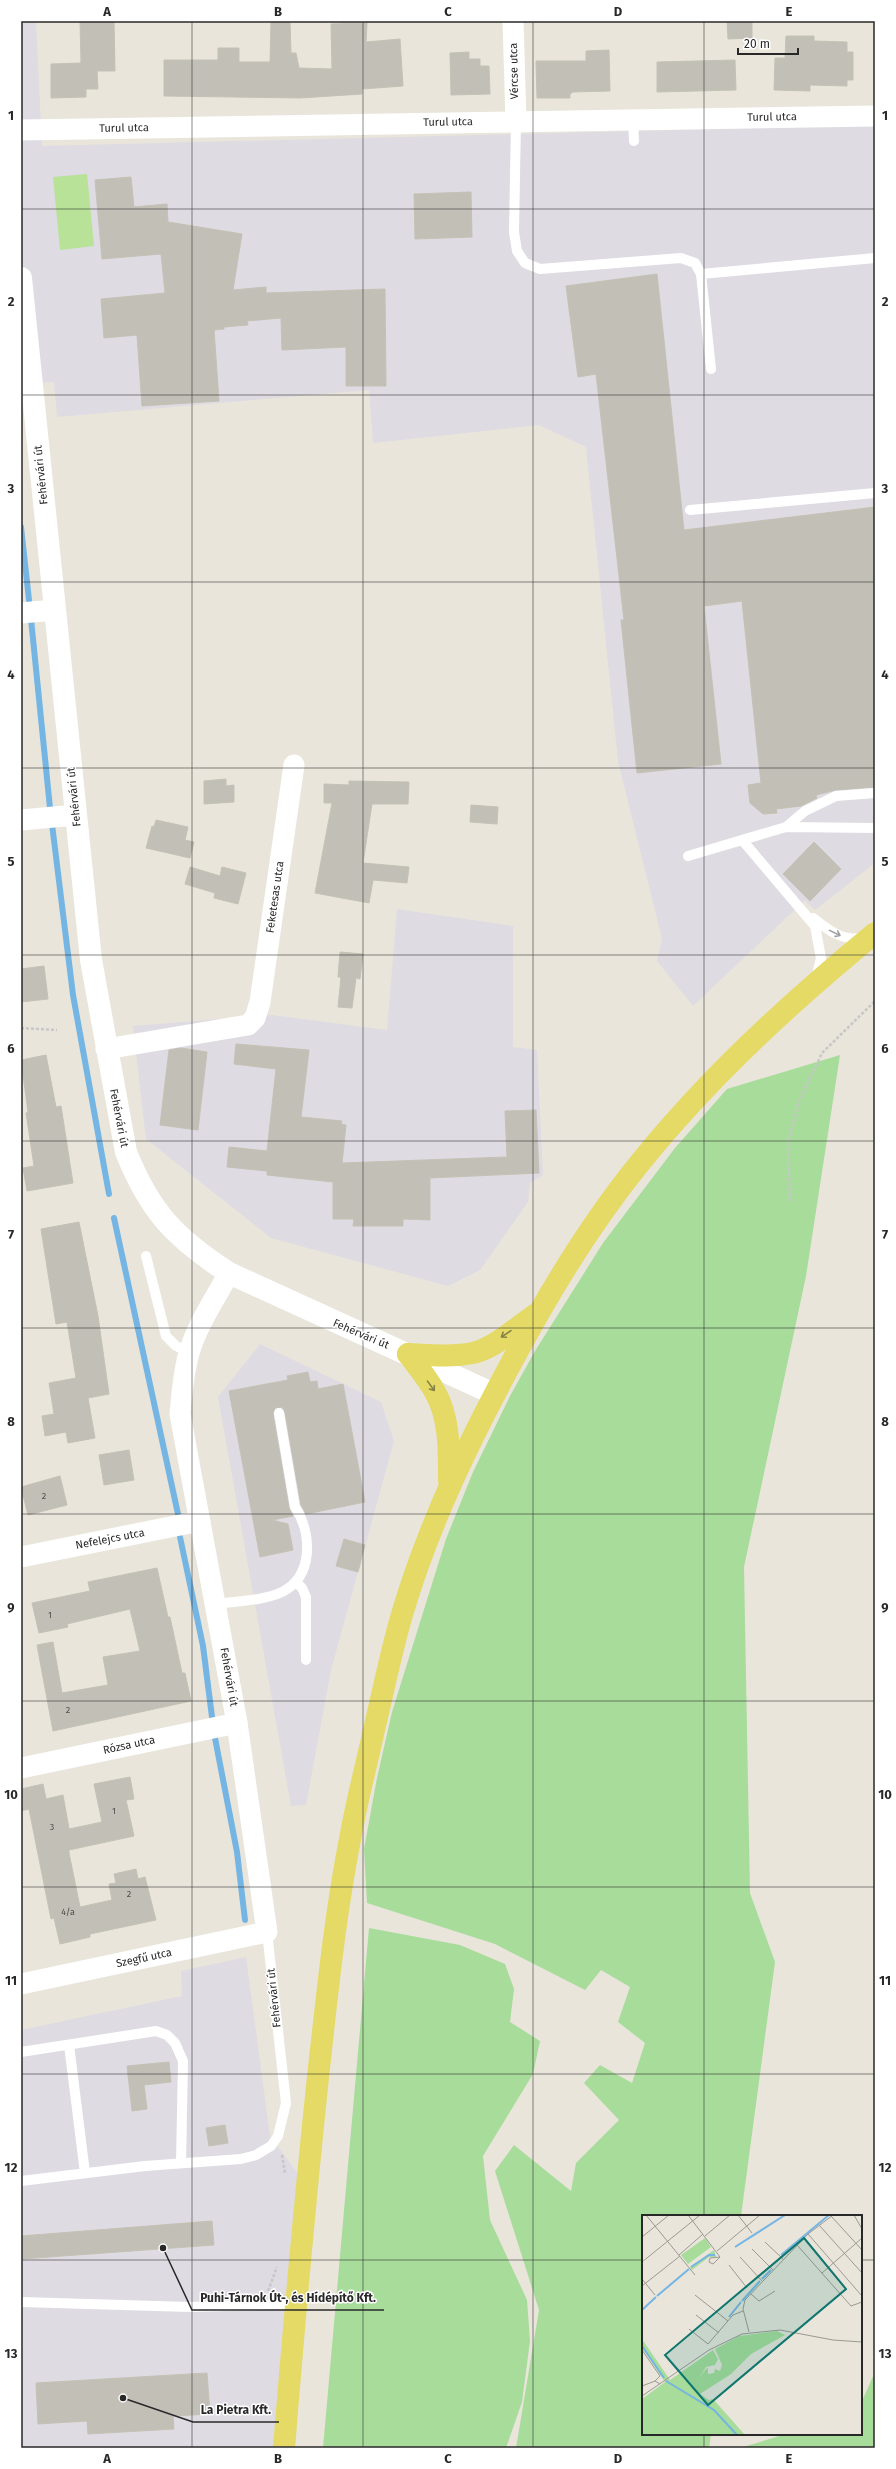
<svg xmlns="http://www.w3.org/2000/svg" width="896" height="2469" viewBox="0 0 896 2469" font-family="'Fira Sans',sans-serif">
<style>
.industrial{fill:#dedbe2}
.green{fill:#a7dc9b}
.pitch{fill:#b7e297}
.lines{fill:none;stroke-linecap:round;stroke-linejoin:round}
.stream{stroke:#75b5e4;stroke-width:6}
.building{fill:#c2bfb6;stroke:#c4c1b5}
.path{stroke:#c7c7c7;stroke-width:2.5;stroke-dasharray:3 2;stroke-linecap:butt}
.lane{stroke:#fff;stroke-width:10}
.street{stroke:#fff;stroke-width:21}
.secondary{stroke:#fff;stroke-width:22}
.primary{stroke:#e4da65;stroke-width:22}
.oneway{stroke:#9e9e9e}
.oneway2{stroke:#868146}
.grid{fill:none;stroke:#282828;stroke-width:1;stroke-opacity:0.55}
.labels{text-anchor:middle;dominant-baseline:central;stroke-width:3;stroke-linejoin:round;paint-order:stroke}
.number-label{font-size:9px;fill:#4e4e4c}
.street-label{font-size:11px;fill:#282828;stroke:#fff}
.inset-river{fill:none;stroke:#75b5e4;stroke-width:2}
.inset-road{fill:none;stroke:#9c9993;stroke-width:1}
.view{fill:#0f766e;fill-opacity:0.15;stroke:#0f766e;stroke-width:2}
.inset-edge{fill:none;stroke:#282828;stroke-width:2}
.leader{fill:none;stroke:#282828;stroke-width:1.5}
.callout-dot{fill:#282828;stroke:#fff;stroke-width:1.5}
.callout-label{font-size:12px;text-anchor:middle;font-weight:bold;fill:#282828;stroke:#fff;stroke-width:3;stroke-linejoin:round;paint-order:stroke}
.neatline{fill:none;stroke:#282828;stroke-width:1.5}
.grid-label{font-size:13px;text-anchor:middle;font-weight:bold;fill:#282828}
</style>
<rect width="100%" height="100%" fill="#e9e5db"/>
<g class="industrial">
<path d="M21,21H36L42,146L875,125V863L815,910L805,900L693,1006L657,961L662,939L618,761L586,447L539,425L373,443L369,390L57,417L54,382L21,384Z"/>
<path d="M397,909L513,926V1047L537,1050L543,1175L530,1183L528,1202L480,1270L448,1286L271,1238L146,1139L133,1026L272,1015L387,1030Z"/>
<path d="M260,1344L381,1402L394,1441L331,1670L306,1805L291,1806L218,1397Z"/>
<path d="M246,1957L270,2136L311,2191L288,2448H21V2030L182,1996L181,1971Z"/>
</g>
<g class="green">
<path d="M840,1055L806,1276L744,1567L750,1893L775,1962L741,2216H643V2434H711L709,2448H516L539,2310L495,2171L514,2145L571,2191L576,2163L619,2120L584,2083L600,2065L632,2083L645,2043L618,2022L630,1987L601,1970L585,1990L495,1944L367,1903L364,1849L377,1778L392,1712L446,1539L473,1472L510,1396L535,1351L603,1243L675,1148L727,1089Z"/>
<path d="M369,1928L460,1945L505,1964L514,1989L510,2022L540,2041L533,2074L483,2156L490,2220L527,2300L530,2341L522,2402L506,2448H323Z"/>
<path d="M875,2372V2448H740L786,2434H861V2403Z"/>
</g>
<path class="pitch" d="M87,174L94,246L60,250L53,177Z"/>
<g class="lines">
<g class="stream">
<path d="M21,527L29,600"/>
<path d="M31,619L50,808"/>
<path d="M52,824L73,995L109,1194"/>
<path d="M114,1218L178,1514"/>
<path d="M180,1537L203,1646L212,1717"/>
<path d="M215,1738L237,1852L245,1920"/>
</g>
</g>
<g class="building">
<path d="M80,21H114L115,71H97L98,89H86V97L51,98V64L81,63Z"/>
<path d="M727,21H752V38L728,39Z"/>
<path d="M290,22L291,53H296L299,68L332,69L331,24L367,23L366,42L400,39L403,86L362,89V94L300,98L164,96V60H218V48H239V62H270L271,23Z"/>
<path d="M786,36H814V41L847,42V52H853V80H847V86L810,85V91L774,90L775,58H785Z"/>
<path d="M609,50L610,91L573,92L570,94V98H537L536,61H586V51Z"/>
<path d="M469,52V59H480V66H489L490,94L451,95L450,53Z"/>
<path d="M735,60L736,90L657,92V62Z"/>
<path d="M131,177L134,207L167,204L168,222L242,234L233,290L266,287V293L385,289L386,386H346V347L282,350L281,318L247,321L248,325L224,327V329L214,330L219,401L142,406L137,335L104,338L101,299L165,293L161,254L102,259L95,180Z"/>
<path d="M471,192L472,237L415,239L414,194Z"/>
<path d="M657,274L684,530L875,507V787L836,790L816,795L817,798L801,806L776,809L777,813L763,814L750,803L748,785L761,783L742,601L704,606L721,764L637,773L621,620H624L596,374L578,377L566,286Z"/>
<path d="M226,779V786L234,785V802L204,804V781Z"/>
<path d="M349,781L409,782L408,804H372L363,863L409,867L407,883L373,880L369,903L315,893L332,803H324V784L349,785Z"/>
<path d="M471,805L498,807L497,824L470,822Z"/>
<path d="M156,820L188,827L185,840L194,842L190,858L146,848L152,826L154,827Z"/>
<path d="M814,842L841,869L810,901L783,874Z"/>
<path d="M190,867L220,876L222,867L246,873L238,904L214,898L215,893L185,884Z"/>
<path d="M340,952L363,954L360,979L356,978L352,1008L338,1007L341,977H338Z"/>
<path d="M44,966L48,999L21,1002V969Z"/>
<path d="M236,1044L309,1050L301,1117L342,1121L341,1124L346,1125L342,1163L507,1157L505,1111L536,1110L539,1173L430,1178V1220L403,1219V1226H353L354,1219H333V1182L267,1175V1171L227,1167L229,1147L267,1151L276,1069L234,1064Z"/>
<path d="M181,1048L207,1052L198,1130L160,1125L169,1050Z"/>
<path d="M46,1055L56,1107L61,1106L73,1183L27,1191L23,1168L34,1166L26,1113L28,1112L21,1060Z"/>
<path d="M79,1222L98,1316L109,1394L88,1398L95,1438L68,1443L66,1432L45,1436L42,1416L54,1414L49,1383L76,1378L67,1322L56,1324L41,1229Z"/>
<path d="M308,1372L310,1382L317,1381L318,1389L343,1384L365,1502L306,1514L301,1505L285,1412L282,1407L275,1408L273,1414L289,1508L293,1516L272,1520L288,1524L293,1550L260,1557L229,1391L288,1380L287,1376Z"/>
<path d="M129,1450L134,1480L104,1485L99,1455Z"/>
<path d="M60,1476L67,1505L28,1515L21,1487Z"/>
<path d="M344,1539L365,1545L358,1572L336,1566Z"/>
<path d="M157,1568L168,1617H170L182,1673H185L191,1701L53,1731L37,1645L53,1642L62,1693L108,1685L103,1657L140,1651L130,1609L67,1624L68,1627L39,1633L32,1603L90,1591L88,1582Z"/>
<path d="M130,1777L134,1799L126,1800L134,1836L69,1850V1853L80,1907L112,1900L109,1884L116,1883L114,1874L136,1869L138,1879L145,1877L156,1920L90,1934V1937L60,1944L54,1918L51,1919L29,1809L21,1811V1789L43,1784L46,1799L63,1795L69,1829L102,1822L94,1784Z"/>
<path d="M169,2062L171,2082L144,2085L147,2109L132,2111L127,2066Z"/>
<path d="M225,2125L228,2143L209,2146L206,2128Z"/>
<path d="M212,2221L214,2245L21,2259V2236Z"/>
<path d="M207,2373L210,2414L173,2416L174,2429L88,2434L87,2421L38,2424L36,2383Z"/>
</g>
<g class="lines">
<g class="path">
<path d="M21,1028L57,1030"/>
<path d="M790,1201L788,1143L799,1101L822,1053L875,1001"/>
<path d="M282,2155L285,2173"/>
<path d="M268,2291L277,2267"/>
</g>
<g class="lane">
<path d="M633,119L634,141"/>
<path d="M516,121L514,232L517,251L525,263L540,269L681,258L695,263L701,274L711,369"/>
<path d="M701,274L875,258"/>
<path d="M690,510L875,493"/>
<path d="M786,827L805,811L836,796L875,793"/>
<path d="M743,841L815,926L821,958L816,979"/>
<path d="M688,856L786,827L875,828"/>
<path d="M813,918C828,930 842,941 862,938"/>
<path d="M146,1256L166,1336L176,1346L189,1352"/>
<path d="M296,1582L302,1588L306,1597V1660"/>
<path d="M216,1604C236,1601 263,1601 282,1592C314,1576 312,1533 295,1507L279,1413"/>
<path d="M69,2045L85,2173"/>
<path d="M21,2052L156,2031L167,2035L175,2043L183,2061L181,2163"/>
<path d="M21,2181L145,2166L241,2159L256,2155L271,2146L278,2136L286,2103L267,1932"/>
<path d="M21,2302L190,2307L296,2304"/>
</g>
<g class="street">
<path d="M513,21L516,121"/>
<path d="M21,130L875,116"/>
<path d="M21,613L55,610"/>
<path d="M21,820L76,815"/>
<path d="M106,1049L248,1025L255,1018L260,1002L294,765"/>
<path d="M21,1557L200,1521"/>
<path d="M21,1768L237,1723"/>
<path d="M21,1984L267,1932L237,1723L180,1414C182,1394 183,1374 189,1353C197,1325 215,1299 229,1273"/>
</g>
<path class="secondary" d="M21,278L91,960L126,1152C150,1212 175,1238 229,1273L494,1394"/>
<g class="primary">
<path d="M408,1354C417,1366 428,1379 435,1392C450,1418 449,1451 449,1480"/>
<path d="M408,1354C430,1355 452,1357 473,1353C495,1348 517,1327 536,1314"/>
<path d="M284,2448C294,2324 305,2201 318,2077C327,1996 335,1914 351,1834C357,1800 366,1767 373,1734C383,1693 391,1651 403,1611C430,1521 471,1437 515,1356C551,1289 591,1223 639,1164C708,1078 790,1003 875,933"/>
</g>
</g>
<defs><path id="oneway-shaft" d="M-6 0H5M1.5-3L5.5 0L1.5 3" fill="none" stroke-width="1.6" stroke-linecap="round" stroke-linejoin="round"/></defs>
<use class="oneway" href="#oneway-shaft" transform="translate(835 933) rotate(26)"/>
<g class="oneway2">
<use href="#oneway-shaft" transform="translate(506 1334) rotate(146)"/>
<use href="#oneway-shaft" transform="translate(431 1386) rotate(54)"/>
</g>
<path class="grid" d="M192,21V2448M363,21V2448M533,21V2448M704,21V2216M21,209H875M21,395H875M21,582H875M21,768H875M21,955H875M21,1141H875M21,1328H875M21,1514H875M21,1701H875M21,1887H875M21,2074H875M21,2260H643M861,2260H875M704,2434V2448"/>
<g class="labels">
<g class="number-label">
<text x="44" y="1496">2</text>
<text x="50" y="1615">1</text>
<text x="68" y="1710">2</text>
<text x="114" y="1811">1</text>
<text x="52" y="1827">3</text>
<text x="129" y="1894">2</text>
<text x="68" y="1912">4/a</text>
</g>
<g class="street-label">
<text transform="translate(514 71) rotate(-91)">Vércse utca</text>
<text transform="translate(772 117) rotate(-1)">Turul utca</text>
<text transform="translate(448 122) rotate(-1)">Turul utca</text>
<text transform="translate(124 128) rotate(-1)">Turul utca</text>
<text transform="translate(41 475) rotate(-96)">Fehérvári út</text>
<text transform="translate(74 797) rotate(-96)">Fehérvári út</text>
<text transform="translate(275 897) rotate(-82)">Feketesas utca</text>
<text transform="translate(119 1118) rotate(79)">Fehérvári út</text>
<text transform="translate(361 1334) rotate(23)">Fehérvári út</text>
<text transform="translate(110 1539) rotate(-11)">Nefelejcs utca</text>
<text transform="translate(229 1677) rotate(80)">Fehérvári út</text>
<text transform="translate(129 1745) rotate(-12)">Rózsa utca</text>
<text transform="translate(144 1958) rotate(-12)">Szegfű utca</text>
<text transform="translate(274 1998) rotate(-96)">Fehérvári út</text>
</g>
</g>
<g transform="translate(642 2215)">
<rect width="220" height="220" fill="#e9e5db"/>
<path d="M63,23L69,32L46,49L39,40ZM72,35L74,42H67L50,55L48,52ZM135,116L143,120L109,139L89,159L58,179L67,185L71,184L103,220H0V184L23,167L0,133V124L28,165L71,135L76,144L73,150L64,152L57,163L64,154L66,153V159L72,158L73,154L78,156L80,150L73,134L97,121Z" fill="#a7dc9b"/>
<path class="inset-river" d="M93,32L143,0M139,40L187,0M49,52L67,40H73M120,64L129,55M15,81L47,54M100,86L118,66M0,95L14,82M87,102L99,87M0,131L22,163M24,166L72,195L95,220"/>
<path class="inset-road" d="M4,0L53,60M46,0L78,42M96,0L110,18M212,0L220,14M189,1L220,35M177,10L220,58M166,19L220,81M63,21L88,0M0,22L27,0M123,27L141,44M155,30L209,91L220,87M110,34L131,55M75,36L118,0M37,40L61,19M78,42L71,49L67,47L68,43ZM98,42L120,66M0,47L58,0M87,50L105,73M180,58L220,23M0,64L13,80M0,71L38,41M109,79L117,86L133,76M53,80L86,106M54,100L77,118M47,114L66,129L91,100L101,96M107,117L101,94L103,85L166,19L191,0M0,135L18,161L13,166M0,171L13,166L18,169M0,181L67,135L100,119L138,115L191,125L220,127"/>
<path class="view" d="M162,23L204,74L66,190L23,140Z"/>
<rect width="220" height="220" class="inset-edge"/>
</g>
<path class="leader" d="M163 2248L192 2310H384M123 2398L193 2422H279"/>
<g class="callout-dot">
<circle cx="163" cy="2248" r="4"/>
<circle cx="123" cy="2398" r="4"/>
</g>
<g class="callout-label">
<text x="288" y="2302">Puhi-Tárnok Út-, és Hídépítő Kft.</text>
<text x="236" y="2414">La Pietra Kft.</text>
</g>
<rect width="896" height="2469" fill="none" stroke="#ffffff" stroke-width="44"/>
<path d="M738 48v6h60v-6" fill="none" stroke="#282828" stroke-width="2"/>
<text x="744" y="48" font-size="12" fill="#282828" stroke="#ffffff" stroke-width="3" paint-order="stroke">20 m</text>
<rect x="22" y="22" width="852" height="2425" class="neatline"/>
<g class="grid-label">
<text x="107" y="16">A</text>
<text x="278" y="16">B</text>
<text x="448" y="16">C</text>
<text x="618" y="16">D</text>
<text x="789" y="16">E</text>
<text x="11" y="120">1</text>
<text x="885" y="120">1</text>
<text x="11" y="306">2</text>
<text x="885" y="306">2</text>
<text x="11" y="493">3</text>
<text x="885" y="493">3</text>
<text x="11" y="679">4</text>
<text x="885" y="679">4</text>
<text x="11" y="866">5</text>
<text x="885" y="866">5</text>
<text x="11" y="1053">6</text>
<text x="885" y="1053">6</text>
<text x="11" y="1239">7</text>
<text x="885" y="1239">7</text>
<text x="11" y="1426">8</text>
<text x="885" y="1426">8</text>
<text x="11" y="1612">9</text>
<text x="885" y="1612">9</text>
<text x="11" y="1799">10</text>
<text x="885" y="1799">10</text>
<text x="11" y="1985">11</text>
<text x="885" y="1985">11</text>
<text x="11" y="2172">12</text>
<text x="885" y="2172">12</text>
<text x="11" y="2358">13</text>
<text x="885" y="2358">13</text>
<text x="107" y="2463">A</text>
<text x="278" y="2463">B</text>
<text x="448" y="2463">C</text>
<text x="618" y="2463">D</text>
<text x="789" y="2463">E</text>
</g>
</svg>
